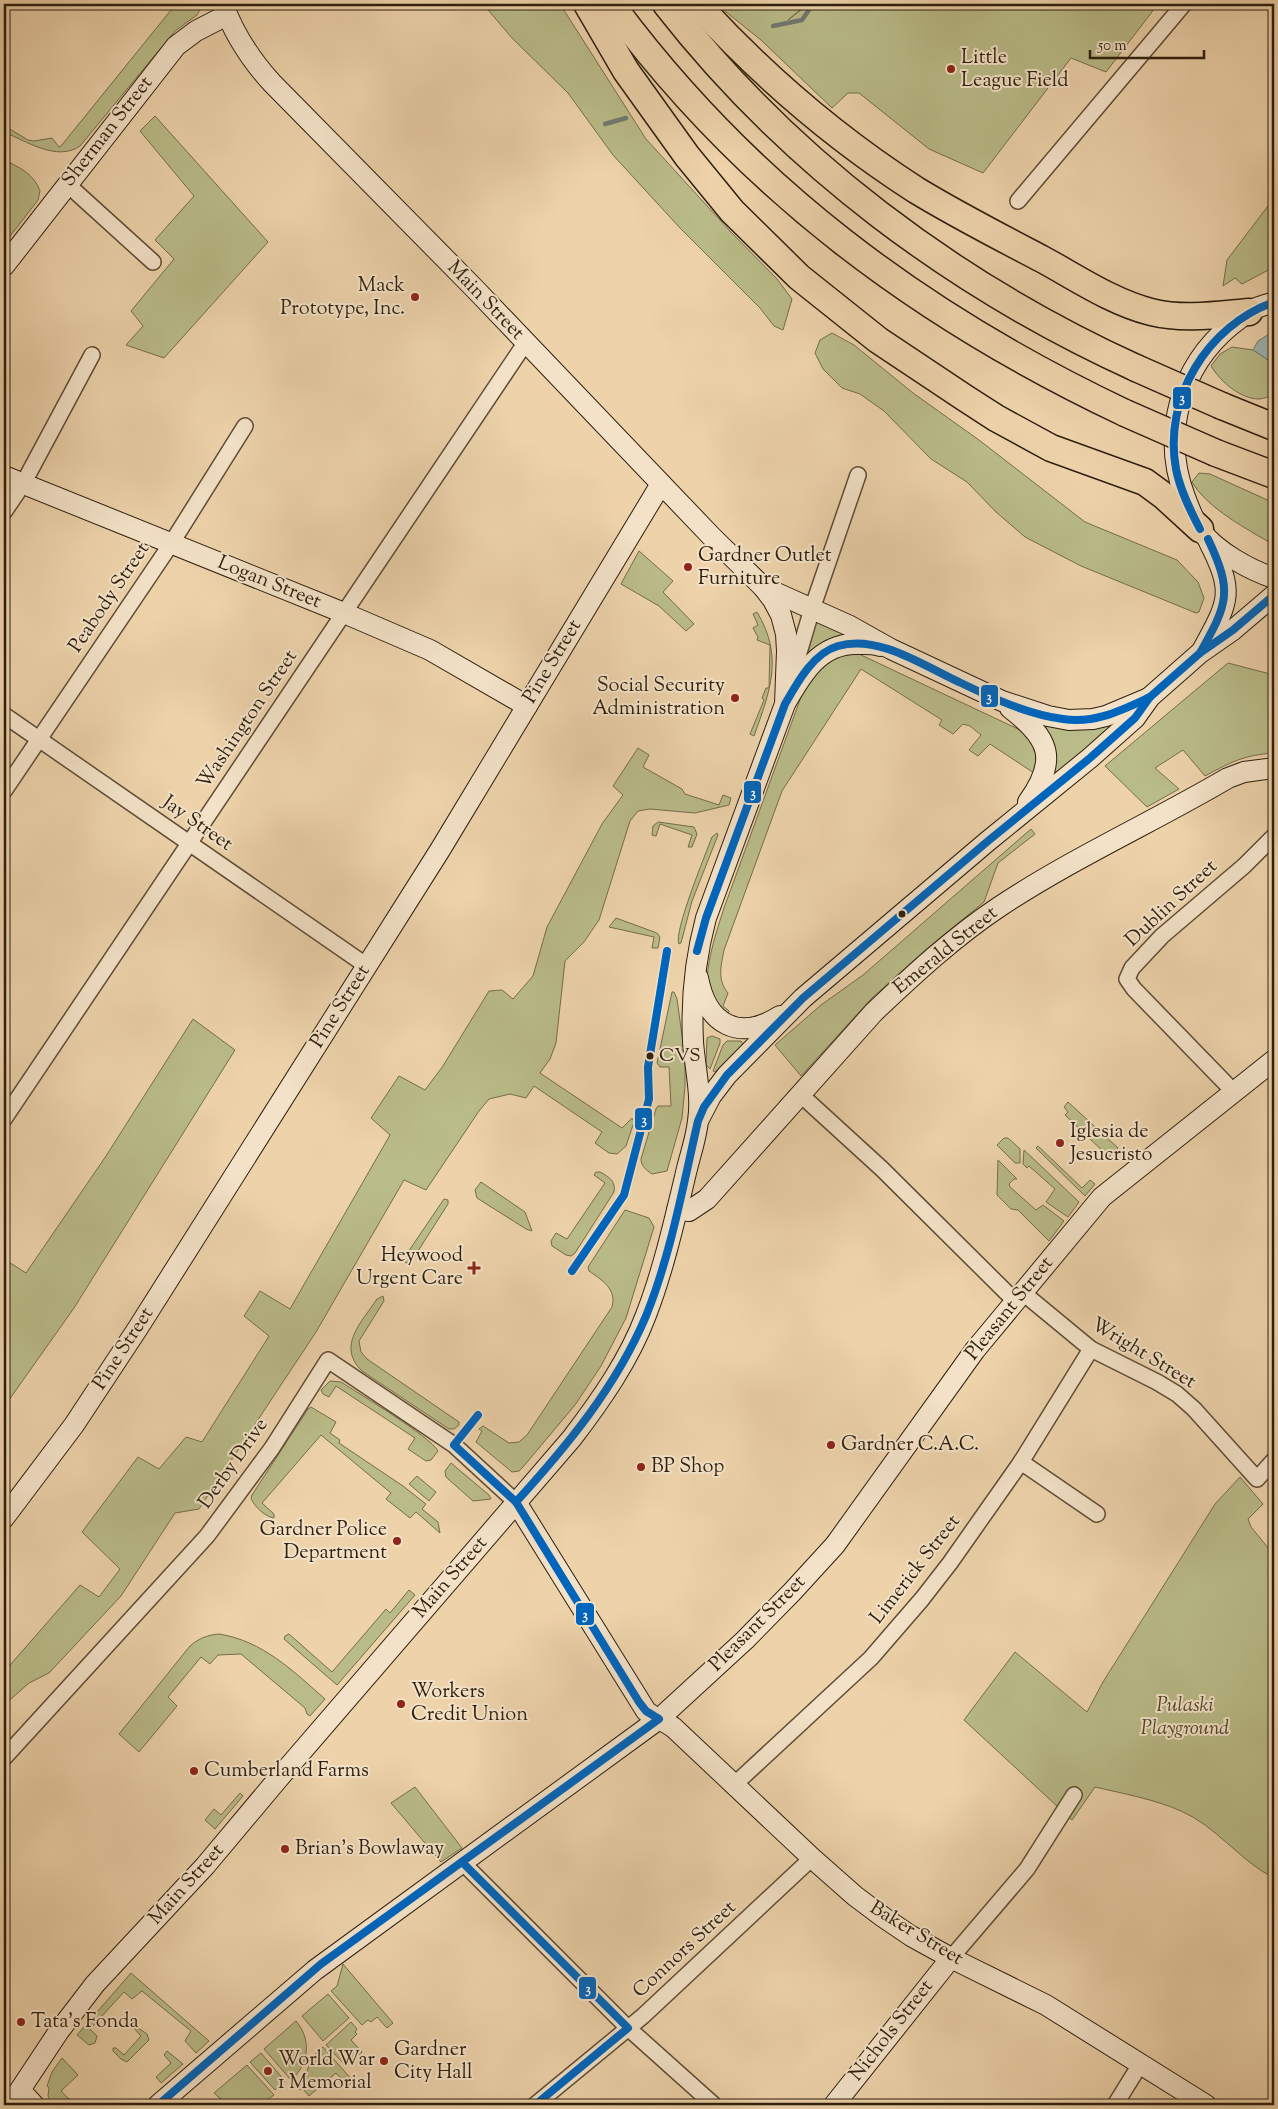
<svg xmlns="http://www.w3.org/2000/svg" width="1278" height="2109" font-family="'Sorts Mill Goudy',serif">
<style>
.green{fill:#b9bb88;stroke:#746d4b}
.water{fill:#9db5b4;stroke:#717972}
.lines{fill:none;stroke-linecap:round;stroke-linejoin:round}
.stream{stroke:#717972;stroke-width:4.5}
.street-casing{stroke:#5e4c35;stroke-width:18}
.secondary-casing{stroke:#2e1f0e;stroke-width:22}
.highway-casing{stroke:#2e1f0e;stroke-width:29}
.street{stroke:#f3e2c8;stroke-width:15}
.secondary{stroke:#f3e2c8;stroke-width:20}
.highway{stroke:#edd2aa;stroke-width:26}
.highway-bridge-casing{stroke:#2e1f0e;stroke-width:29;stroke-linecap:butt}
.highway-bridge{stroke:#edd2aa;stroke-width:26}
.bus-1-casing{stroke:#f3e2c8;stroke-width:11}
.bus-1{stroke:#0065bd;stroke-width:8}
.poi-dot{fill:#8f2418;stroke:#f3e2c8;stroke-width:2}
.bus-dot{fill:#2e1f0e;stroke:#f3e2c8;stroke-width:2}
.labels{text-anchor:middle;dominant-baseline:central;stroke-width:4;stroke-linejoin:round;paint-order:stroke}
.bus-label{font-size:19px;fill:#2e1f0e;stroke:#f3e2c8;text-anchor:start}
.poi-label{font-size:20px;fill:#2e1f0e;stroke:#f3e2c8;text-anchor:start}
.street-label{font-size:20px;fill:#2e1f0e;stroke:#f3e2c8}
.park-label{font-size:20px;font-style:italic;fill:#51462c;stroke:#f3e2c8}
.line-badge{stroke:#f3e2c8;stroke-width:2}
.badge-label{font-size:14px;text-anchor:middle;font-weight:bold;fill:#fff}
</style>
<rect width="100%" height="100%" fill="#edd2aa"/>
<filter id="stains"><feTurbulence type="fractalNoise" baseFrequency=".004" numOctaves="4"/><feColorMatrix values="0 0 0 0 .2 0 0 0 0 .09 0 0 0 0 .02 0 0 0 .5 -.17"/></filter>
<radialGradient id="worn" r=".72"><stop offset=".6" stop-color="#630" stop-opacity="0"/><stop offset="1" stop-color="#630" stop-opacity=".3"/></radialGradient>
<g class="green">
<path d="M164 4H203L197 15 175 31 80 146C57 162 26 141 4 132V129L8 128 28 140 34 141 52 138 59 147 61 146 171 10Z"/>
<polygon points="483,4 560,4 646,139 730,231 777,279 792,299 783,330 774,326 760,308 680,228 613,155 568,93 512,38"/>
<polygon points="716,4 807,4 788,20 809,4 1158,4 1106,72 1071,58 983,173 929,149 859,93 848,93 832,108 761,40"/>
<polygon points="155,116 268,242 164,358 126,345 143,326 131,311 174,259 155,240 194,196 140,131"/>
<path d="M4 160C19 167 34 174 40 191L38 200 4 244V183L9 171 4 169Z"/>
<polygon points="1274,198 1274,267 1242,284 1235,278 1223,286 1227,260"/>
<polygon points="832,333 854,345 913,393 979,440 1085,522 1177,560 1198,582 1204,598 1199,612 1196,613 1081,566 1025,537 996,512 967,482 931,459 884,411 860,394 842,388 823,369 815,353 820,340"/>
<path d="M1232 347 1253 350 1274 364V395C1270 396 1263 399 1259 399 1240 399 1220 381 1211 366L1220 354Z"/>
<path d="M1199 473 1210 474 1274 503V545C1247 529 1208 509 1192 482Z"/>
<polygon points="639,551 673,581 663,592 694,624 686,631 659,606 621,584"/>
<path d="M757 612C784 657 770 691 754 736L750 734 764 700 762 698 766 688H769L770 645 757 640 758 637 753 628 758 625 753 614Z"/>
<polygon points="815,619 846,635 826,640 807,653 804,652"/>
<path d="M859 654 1020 730C1036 742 1038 754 1034 773L990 744 978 756 969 750 981 735 970 726 963 724 953 734 939 725 942 720 861 669 782 791 724 950C721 966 717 980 728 993L723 1006 729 1011 728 1014C722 1009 715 1004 711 998 699 981 718 927 724 908L809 675 831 655Z"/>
<path d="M1228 663 1274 675V753C1244 755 1231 762 1205 776L1183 750 1155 768 1179 789 1147 807 1105 766Z"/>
<polygon points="1047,723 1107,725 1112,731 1059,776 1054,771 1044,728"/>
<polygon points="638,748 649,755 643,767 682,789 685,794 719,805 723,795 731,798 729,805 695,813 650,809 638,811 630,821 599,920 584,942 565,961 556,1043 550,1059 540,1073 622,1128 632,1118 634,1122 626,1146 617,1154 609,1153 595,1143 602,1132 534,1086 526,1098 510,1094 489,1099 479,1111 426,1190 404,1180 316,1332 199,1509 175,1513 121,1596 49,1673 29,1683 4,1705 4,1672 80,1585 99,1597 120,1569 82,1532 138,1457 159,1469 186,1437 202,1442 269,1336 244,1316 260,1291 290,1309 390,1135 371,1118 399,1076 425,1090 443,1066 489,991 502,990 513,999 533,976 547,927 602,824 623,795 613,786"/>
<polygon points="658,822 694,827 697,834 692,847 688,847 692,835 660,824 656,836 652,835 653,826"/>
<polygon points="1031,829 1035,834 998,863 984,902 924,951 871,999 801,1076 775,1045 821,1005 863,975"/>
<path d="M717 833 718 835 692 901 681 943 679 944C673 933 706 853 712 837Z"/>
<polygon points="616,918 657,933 660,937 658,948 652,948 654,937 609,927"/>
<path d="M672 992H674L677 999 685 1057V1086L682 1118 667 1171 652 1174C646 1170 641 1166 641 1159L656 1109 658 1106H671L669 1067H660L657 1063Z"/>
<polygon points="193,1019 235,1050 74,1308 4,1407 4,1259 26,1273 106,1156"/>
<polygon points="712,1036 720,1039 720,1043 710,1069 706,1065 707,1038"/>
<polygon points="727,1041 741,1041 743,1044 715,1072 713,1071 723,1045"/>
<polygon points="1068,1102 1118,1148 1109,1157 1065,1115 1068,1112 1064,1107"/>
<polygon points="1004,1138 1008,1138 1020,1149 1020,1163 1015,1163 997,1145"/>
<polygon points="1038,1146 1082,1188 1090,1180 1095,1184 1085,1196 1036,1148"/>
<polygon points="1024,1150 1079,1202 1068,1217 1046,1202 1055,1189 1029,1166 1027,1168 1023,1164"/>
<polygon points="998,1160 1017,1179 1014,1179 1009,1184 1010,1187 1036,1210 1043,1205 1064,1221 1049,1241 1018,1210 1011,1209 997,1195"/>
<path d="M600 1172C609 1177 616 1181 614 1192L575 1253 571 1256 566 1255 552 1246 551 1241 556 1233 567 1239 605 1183 594 1175 596 1172Z"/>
<polygon points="481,1182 525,1212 532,1231 526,1229 477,1198 475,1190"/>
<polygon points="444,1199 448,1200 448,1204 411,1262 406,1263 404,1258"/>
<path d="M625 1210 649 1218 654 1227 626 1318 601 1366 575 1405 523 1467 519 1471 512 1472 476 1442 482 1431 479 1429 483 1426 509 1443 519 1442 527 1435 612 1307C617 1289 602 1280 589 1271L588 1267Z"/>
<path d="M383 1296 384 1301 359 1341 361 1352 367 1359 459 1422V1425L454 1429H449L362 1371C336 1346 362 1322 377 1299Z"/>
<path d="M330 1381 341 1382C358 1393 431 1437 438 1451L431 1460 426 1461 408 1449 415 1438 336 1386 329 1397 323 1394 321 1390Z"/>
<path d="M311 1407 336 1422 330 1433 340 1440 339 1443 403 1486 426 1504 422 1509 438 1522 440 1533 416 1512 410 1518 386 1499 391 1493 321 1435 262 1503 274 1514V1518C266 1517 254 1507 251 1498L252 1495 308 1409Z"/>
<polygon points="451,1463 489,1495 491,1499 473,1501 446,1477 445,1471"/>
<polygon points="417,1476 436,1492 429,1501 409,1484"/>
<path d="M1240 1477 1263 1504 1248 1519 1251 1527 1274 1555V1878C1240 1861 1216 1826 1181 1811 1157 1800 1121 1793 1095 1787L1072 1820 964 1720 1015 1652 1087 1712 1103 1682 1215 1504Z"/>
<polygon points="409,1590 415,1595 337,1685 284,1639 285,1636 289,1634 332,1672 386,1609 390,1613"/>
<path d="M219 1634C263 1641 293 1671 325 1699L310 1716 307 1714 305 1708 241 1654 218 1655 210 1664 201 1657 168 1697 177 1706 139 1752 119 1734 190 1646C199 1638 208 1635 219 1634Z"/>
<polygon points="415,1787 462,1848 441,1862 391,1803"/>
<polygon points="240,1793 243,1796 215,1829 205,1820 214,1809 221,1815"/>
<polygon points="343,1964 393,2023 387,2028 377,2017 371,2022 368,2020 362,2025 331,1991 337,1986"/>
<polygon points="131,1973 209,2041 196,2053 185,2041 191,2031 142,1991 132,1999 124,1992 90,2029 97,2036 95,2043 89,2045 77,2035"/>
<polygon points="328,1994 349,2018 323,2041 302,2016"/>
<path d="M296 2021C312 2040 309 2064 291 2080L264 2049Z"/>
<polygon points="351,2022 357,2029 355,2032 357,2034 351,2040 362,2052 346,2066 326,2045"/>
<polygon points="134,2025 147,2034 149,2040 127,2062 121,2059 113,2051 113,2048 116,2048 124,2055 141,2036 133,2027"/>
<polygon points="323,2047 353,2081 348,2086 336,2073 309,2096 303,2089 300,2090 296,2085 306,2074 312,2057"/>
<polygon points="167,2051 183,2064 161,2083 156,2077 171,2063 164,2055"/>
<polygon points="261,2053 285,2081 275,2090 250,2062"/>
<polygon points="62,2058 78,2075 61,2091 73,2103 71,2105 53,2105 48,2096 49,2088 47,2086 52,2072"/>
<path d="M247 2065 274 2095C257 2109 229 2109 214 2093Z"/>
</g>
<polygon class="water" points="1274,331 1274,364 1253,350 1258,341"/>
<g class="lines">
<g class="stream">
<polyline points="773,26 802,20 813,4"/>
<polyline points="605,124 626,118"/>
</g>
<g class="street-casing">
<g id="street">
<polyline points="67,184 153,262"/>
<polyline points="1018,201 1184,4"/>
<polyline points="4,512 23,484 92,355"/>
<polyline points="792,676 812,609 858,475"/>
<polyline points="4,715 367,966"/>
<polyline points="4,791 171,544 245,426"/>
<polyline points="1234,1092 1134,989 1127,979 1132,968 1162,936 1244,866 1274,836"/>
<polyline points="801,1095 882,1169 1015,1301"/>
<polyline points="4,1119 526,342"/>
<polyline points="1022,1292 1091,1349 1157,1382 1177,1394 1194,1409 1257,1479 1274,1460"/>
<polyline points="1021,1462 1097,1514"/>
<polyline points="4,1758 207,1536 272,1448 328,1360 454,1445 516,1502"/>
<polyline points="735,1784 871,1658 922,1599 950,1563 1021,1462 1091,1349"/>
<polyline points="462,1862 628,2028 714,2105"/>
<polyline points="951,1958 1027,1869 1074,1795"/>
<polyline points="535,2105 643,2016 812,1858"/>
<polyline points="1115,2105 1141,2063"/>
</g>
</g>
<g class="secondary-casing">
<g id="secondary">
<polyline points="4,266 176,46 196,31 227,15"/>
<path d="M1274 302C1266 305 1257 307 1249 311 1243 315 1237 321 1231 325 1180 367 1161 434 1185 497 1189 508 1194 521 1201 531 1217 552 1250 570 1274 578"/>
<polyline points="4,476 344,613 430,650 527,706"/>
<polyline points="763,587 850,626 891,649 1002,701 1048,716 1069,720 1093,719 1106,716 1149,698"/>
<path d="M1203 649C1229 601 1235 593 1209 542"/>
<path d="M786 702C802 674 820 643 857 644 864 644 872 643 880 646"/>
<path d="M1010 708C1049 738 1059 759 1028 802"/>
<path d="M698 978C707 1025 739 1042 780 1016"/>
<polyline points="699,1119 711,1096 727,1075 803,998 988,841 1090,758 1135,718 1150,697 1200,653 1233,630 1274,595"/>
<path d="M677 1210 689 1211 707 1199 874 1012C913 975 954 937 999 907 1071 859 1153 822 1228 778L1244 772 1274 768"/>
<path d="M516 1502 646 1711C655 1719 665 1721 674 1728L812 1858 855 1896 883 1917 911 1936 951 1958 1046 2005 1206 2105"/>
<polyline points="4,1518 74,1425 138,1328 440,850 661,484"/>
<polyline points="20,2090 34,2105"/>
<path d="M10 2105 59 2031 95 1984 205 1866 278 1779 572 1438C601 1400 629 1360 646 1315 663 1271 674 1223 685 1177 689 1158 696 1140 698 1121 702 1096 695 1068 693 1042 691 1000 695 959 706 918L785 704 787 651 786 634 781 615 773 600 763 587 712 537 475 289 272 83C250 59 234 34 223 4"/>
<polyline points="158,2105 315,1970 659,1719 745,1640 792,1592 835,1545 975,1350 1102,1197 1274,1060"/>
<polyline points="834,2105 951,1958"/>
</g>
</g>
<g class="highway-casing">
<g id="highway">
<polyline points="587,4 626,71 687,156 732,211 799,277 878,340 965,398 996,418 1051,448 1145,482 1164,496 1200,529"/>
<path d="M611 4C746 187 920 316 1125 413"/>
<path d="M666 4C789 162 954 285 1136 368"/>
<path d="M697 4C762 75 835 138 916 190 957 215 1000 237 1042 259 1077 278 1112 302 1151 312 1183 320 1216 315 1249 312"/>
<polyline points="1222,406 1274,427"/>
<polyline points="1216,453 1274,475"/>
</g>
</g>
<use href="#street" class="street"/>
<use href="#secondary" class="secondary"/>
<use href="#highway" class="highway"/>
<g class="highway-bridge-casing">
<g id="highway-bridge">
<polyline points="1136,368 1222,406"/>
<polyline points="1125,413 1216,453"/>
</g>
</g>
<use href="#highway-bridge" class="highway-bridge"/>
<g class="bus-1-casing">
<g id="bus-1">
<path d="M1200 529C1190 510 1180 490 1176 469 1163 398 1207 326 1274 302"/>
<path d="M1200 653C1228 603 1233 592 1208 539"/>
<path d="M697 951 706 918 785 704C797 683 813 653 838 646 878 634 924 666 959 682 992 698 1027 714 1063 719 1095 724 1122 710 1150 697"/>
<polyline points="572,1271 624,1195 649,1099 648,1067 667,951"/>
<path d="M516 1502C567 1446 616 1387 646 1316 671 1254 683 1186 698 1121L704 1107 727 1075 803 998 988 841 1090 758 1135 718 1150 697 1200 653 1233 630 1274 595"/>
<polyline points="462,1862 628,2028 535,2105"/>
<polyline points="158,2105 321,1964 659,1719 646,1711 639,1702 516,1502 454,1445 478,1415"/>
</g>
</g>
<use href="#bus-1" class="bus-1"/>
</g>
<g class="poi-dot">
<circle cx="951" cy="69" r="5"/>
<circle cx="415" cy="297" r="5"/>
<circle cx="688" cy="567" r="5"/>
<circle cx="735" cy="698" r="5"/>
<circle cx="1060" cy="1143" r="5"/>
<path d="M471.5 1260.5h5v5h5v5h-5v5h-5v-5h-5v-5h5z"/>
<circle cx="831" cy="1445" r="5"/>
<circle cx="641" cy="1467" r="5"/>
<circle cx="397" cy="1541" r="5"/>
<circle cx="401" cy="1704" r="5"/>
<circle cx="194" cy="1771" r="5"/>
<circle cx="285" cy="1849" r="5"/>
<circle cx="21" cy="2022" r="5"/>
<circle cx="384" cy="2061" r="5"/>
<circle cx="268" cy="2071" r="5"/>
</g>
<g class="bus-dot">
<circle cx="902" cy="914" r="4.5"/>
<circle cx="650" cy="1056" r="4.5"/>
</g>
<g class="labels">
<g class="bus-label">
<text x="659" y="1056">CVS</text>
</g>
<g class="poi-label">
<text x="961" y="58">Little<tspan x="961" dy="23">League Field</tspan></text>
<text x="405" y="286" text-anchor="end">Mack<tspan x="405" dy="23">Prototype, Inc.</tspan></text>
<text x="698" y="556">Gardner Outlet<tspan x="698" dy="23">Furniture</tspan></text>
<text x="725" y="686" text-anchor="end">Social Security<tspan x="725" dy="23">Administration</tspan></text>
<text x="1070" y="1132">Iglesia de<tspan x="1070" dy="23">Jesucristo</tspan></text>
<text x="463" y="1256" text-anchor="end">Heywood<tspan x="463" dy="23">Urgent Care</tspan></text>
<text x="841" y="1445">Gardner C.A.C.</text>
<text x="651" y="1467">BP Shop</text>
<text x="387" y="1530" text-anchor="end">Gardner Police<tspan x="387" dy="23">Department</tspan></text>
<text x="411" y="1692">Workers<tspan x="411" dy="23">Credit Union</tspan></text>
<text x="204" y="1771">Cumberland Farms</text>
<text x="295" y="1849">Brian's Bowlaway</text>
<text x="31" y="2022">Tata's Fonda</text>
<text x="394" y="2050">Gardner<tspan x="394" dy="23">City Hall</tspan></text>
<text x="278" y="2060">World War<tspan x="278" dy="23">1 Memorial</tspan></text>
</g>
<g class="street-label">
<text transform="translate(108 132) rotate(-52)">Sherman Street</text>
<text transform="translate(485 301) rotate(46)">Main Street</text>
<text transform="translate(269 583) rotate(22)">Logan Street</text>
<text transform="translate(110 598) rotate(-56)">Peabody Street</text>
<text transform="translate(553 662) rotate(-59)">Pine Street</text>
<text transform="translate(248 720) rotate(-56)">Washington Street</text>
<text transform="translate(197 824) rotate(35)">Jay Street</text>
<text transform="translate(1172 904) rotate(-43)">Dublin Street</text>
<text transform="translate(946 951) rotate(-39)">Emerald Street</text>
<text transform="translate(341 1007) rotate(-58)">Pine Street</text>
<text transform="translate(1010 1309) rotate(-51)">Pleasant Street</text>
<text transform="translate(124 1349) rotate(-57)">Pine Street</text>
<text transform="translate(1143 1354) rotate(31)">Wright Street</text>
<text transform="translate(234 1464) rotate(-55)">Derby Drive</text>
<text transform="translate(916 1570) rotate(-52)">Limerick Street</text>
<text transform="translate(451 1578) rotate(-49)">Main Street</text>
<text transform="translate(758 1624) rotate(-45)">Pleasant Street</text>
<text transform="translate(187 1885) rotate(-48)">Main Street</text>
<text transform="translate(916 1934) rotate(31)">Baker Street</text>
<text transform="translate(685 1950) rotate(-43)">Connors Street</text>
<text transform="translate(892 2031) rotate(-52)">Nichols Street</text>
</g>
<g class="park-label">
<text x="1185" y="1706">Pulaski<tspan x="1185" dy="23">Playground</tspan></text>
</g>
</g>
<g class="line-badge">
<rect x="1172" y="386" width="20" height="24" rx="5" fill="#0065bd"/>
<rect x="980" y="684" width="19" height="24" rx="5" fill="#0065bd"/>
<rect x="743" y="780" width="19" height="24" rx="5" fill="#0065bd"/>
<rect x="634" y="1107" width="19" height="24" rx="5" fill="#0065bd"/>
<rect x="575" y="1602" width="20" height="24" rx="5" fill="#0065bd"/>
<rect x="578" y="1976" width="19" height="24" rx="5" fill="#0065bd"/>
</g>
<g class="badge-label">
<text x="1182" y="402">3</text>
<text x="989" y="701">3</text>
<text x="753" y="797">3</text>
<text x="644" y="1124">3</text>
<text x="585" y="1619">3</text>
<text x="588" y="1993">3</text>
</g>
<rect width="1278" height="2109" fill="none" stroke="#edd2aa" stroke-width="20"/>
<rect x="5" y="5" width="1268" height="2099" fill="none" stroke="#2e1f0e" stroke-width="2.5"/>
<rect x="10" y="10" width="1258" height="2089" fill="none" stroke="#2e1f0e"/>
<path d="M1090 50v8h114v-8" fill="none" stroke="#2e1f0e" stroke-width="2.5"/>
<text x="1098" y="50" font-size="15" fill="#2e1f0e" stroke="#f3e2c8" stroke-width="4" paint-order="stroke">50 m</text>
<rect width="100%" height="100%" filter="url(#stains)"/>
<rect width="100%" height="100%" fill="url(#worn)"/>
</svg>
